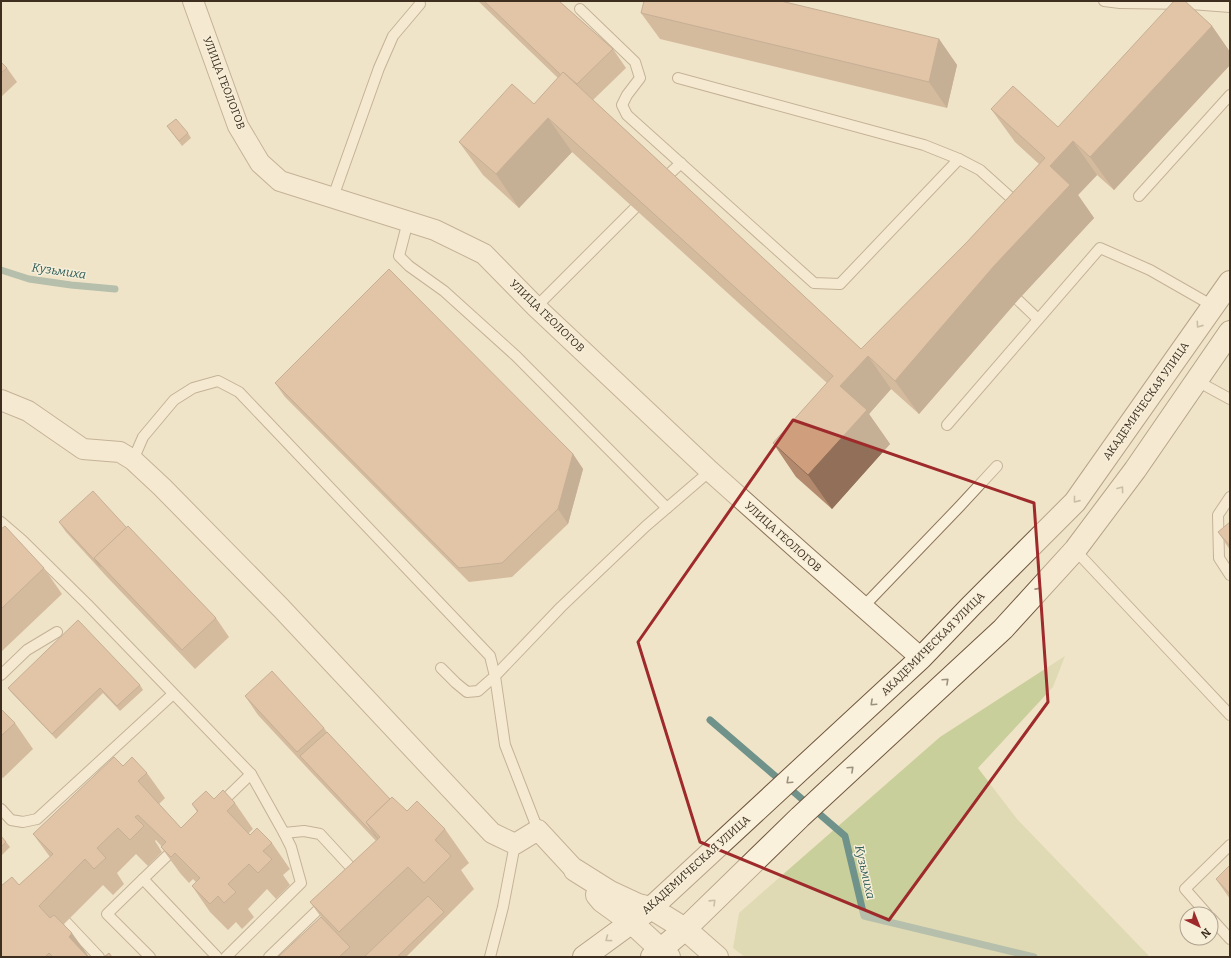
<svg xmlns="http://www.w3.org/2000/svg" width="1231" height="958" font-family="Bitter,serif">
<style>
.green{fill:#c9cf9b}
.lines{fill:none;stroke-linecap:round;stroke-linejoin:round}
.stream{stroke:#6f938a;stroke-width:7}
.service-casing{stroke:#8d765c;stroke-width:12}
.minor-casing{stroke:#8d765c;stroke-width:22}
.tertiary-casing{stroke:#8d765c;stroke-width:24}
.secondary-casing{stroke:#6f573f;stroke-width:24}
.service{stroke:#faf1dc;stroke-width:10}
.minor{stroke:#faf1dc;stroke-width:20}
.tertiary{stroke:#faf1dc;stroke-width:22}
.secondary{stroke:#faf1dc;stroke-width:22}
.wall{fill:#b2896c}
.shaded-wall{fill:#916f58}
.building{fill:#cf9f7d;stroke:#916f58}
.oneway{stroke:#9c907e}
.marked{fill:none;stroke:#9e2a2b;stroke-width:3;stroke-linejoin:round}
.labels{text-anchor:middle;dominant-baseline:central;stroke-width:3;stroke-linejoin:round;paint-order:stroke}
.street-label{font-size:11px;fill:#3d2e20;stroke:#f7eed8}
.water-label{font-size:12px;font-style:italic;fill:#2f5d5a;stroke:#f7eed8}
</style>
<rect width="100%" height="100%" fill="#f0e4c8"/>
<polygon class="green" points="1065,656 1053,687 978,768 1017,819 1150,957 745,957 733,948 739,913 940,737"/>
<g class="lines">
<g class="stream">
<polyline points="1,270 29,279 71,285 115,289"/>
<polyline points="710,720 845,836 864,916 1034,957"/>
</g>
<g class="service-casing">
<g id="service">
<polyline points="1104,1 1120,3 1191,4 1230,7"/>
<polyline points="580,9 635,62 640,78 627,95 622,105 627,115 814,283 840,284 959,159"/>
<polyline points="678,78 924,145 959,159 980,170 1010,197 1014,207"/>
<polyline points="665,178 681,163"/>
<polyline points="1139,196 1230,95"/>
<polyline points="333,197 379,68 393,36 420,4"/>
<polyline points="408,221 399,256 409,266 444,291 516,356 667,508"/>
<polyline points="1018,300 1038,319"/>
<polyline points="536,307 635,208"/>
<polyline points="1197,381 1230,399"/>
<polyline points="947,425 1100,248 1150,270 1213,306"/>
<polyline points="133,460 143,437 174,400 193,388 218,381 239,392 490,656 495,676 478,691 467,692 456,683 441,668"/>
<polyline points="1230,497 1218,515 1219,558 1230,575"/>
<polyline points="1,522 22,540 87,604 251,774 220,804"/>
<polyline points="1075,550 1230,715"/>
<polyline points="863,607 960,506 997,466"/>
<polyline points="1,675 27,650 57,632"/>
<polyline points="1,809 11,820 23,822 37,819 173,694"/>
<polyline points="538,830 505,745 495,676 561,607 646,526 710,471"/>
<polyline points="284,833 304,831 320,834 356,873 354,875"/>
<polyline points="169,854 143,879 217,957"/>
<polyline points="143,879 107,914 150,957"/>
<polyline points="1207,914 1185,889 1230,845"/>
<polyline points="1211,918 1230,939"/>
<polyline points="66,922 99,957"/>
<polyline points="226,957 301,883 291,847 284,833 251,774"/>
<polyline points="269,957 326,902"/>
<polyline points="490,957 503,907 515,844"/>
</g>
</g>
<g class="minor-casing">
<g id="minor">
<polyline points="193,1 238,126 260,163 280,181 435,230 484,254 536,307 710,471 803,554 921,658"/>
<polyline points="1,400 28,411 83,449 120,452 133,460 162,487 281,608 492,833 515,844 538,830 575,870"/>
</g>
</g>
<g class="tertiary-casing">
<g id="tertiary">
<polyline points="575,870 610,892 638,905 651,908 685,929 717,957"/>
<polyline points="597,895 602,901 631,922 669,957"/>
</g>
</g>
<g class="secondary-casing">
<g id="secondary">
<polyline points="584,957 651,908 921,658 970,607 1075,502 1230,282"/>
<polyline points="652,957 685,929 800,817 1003,629 1075,550 1135,470 1230,332"/>
</g>
</g>
<use href="#service" class="service"/>
<use href="#minor" class="minor"/>
<use href="#tertiary" class="tertiary"/>
<use href="#secondary" class="secondary"/>
</g>
<g class="wall">
<polygon points="478,1 559,1 613,49 626,68 593,100 861,349 967,242 1039,164 1015,142 991,109 1058,127 1212,26 1230,52 1230,65 1114,190 1097,175 1078,195 1094,218 1018,300 919,414 891,389 869,414 890,444 832,509 796,477 773,443 827,383 572,152 519,208 483,175 459,142 534,104 558,78"/>
<polygon points="641,13 939,39 957,65 947,108 660,39"/>
<polygon points="1,62 7,68 17,82 1,97"/>
<polygon points="167,126 188,133 191,138 182,146"/>
<polygon points="275,383 573,454 583,469 568,524 512,577 469,582 285,397"/>
<polygon points="59,522 127,528 216,618 229,637 195,669 107,577 66,532"/>
<polygon points="1230,522 1230,550 1218,532"/>
<polygon points="1,529 44,568 62,594 1,652"/>
<polygon points="140,685 143,690 120,711 103,693 56,739 11,692 8,688"/>
<polygon points="245,696 324,728 327,732 390,799 407,811 445,829 469,863 461,870 474,889 406,957 278,957 321,917 310,902 376,841 310,771 258,715"/>
<polygon points="1,709 15,723 33,749 3,778 1,777"/>
<polygon points="123,766 147,773 165,798 159,804 181,828 197,812 192,804 214,799 235,803 253,829 249,833 250,835 272,843 290,869 283,875 290,885 276,899 267,889 248,909 254,917 242,929 236,922 228,930 210,912 192,886 196,882 193,879 189,883 180,873 161,847 162,847 156,840 155,841 162,852 148,866 136,854 117,873 124,884 113,895 103,885 64,924 89,957 1,957 1,886 19,885 50,857 33,834"/>
<polygon points="1,836 6,842 10,847 1,856"/>
<polygon points="1230,865 1230,899 1216,879"/>
</g>
<g class="shaded-wall">
<polygon points="1212,26 1230,52 1230,65 1114,190 1090,157"/>
<polygon points="939,39 957,65 947,108 929,82"/>
<polygon points="548,118 572,152 519,208 496,174"/>
<polygon points="1073,141 1097,175 1078,195 1094,218 1018,300 919,414 895,381 1050,166"/>
<polygon points="868,356 891,389 869,414 890,444 832,509 808,475 840,386"/>
<polygon points="573,454 583,469 568,524 558,509"/>
<polygon points="72,933 89,957 83,957 69,937"/>
</g>
<g class="building">
<polygon points="484,1 559,1 613,49 577,84 563,72 561,75"/>
<polygon points="644,1 781,1 939,39 929,82 641,13"/>
<polygon points="1174,1 1185,1 1212,26 1090,157 1073,141 1050,166 1070,185 994,266 895,381 868,356 840,386 867,410 808,475 773,443 833,376 548,118 496,174 459,142 512,84 534,104 563,72 861,349 967,242 1045,158 991,109 1013,86 1058,127"/>
<polygon points="1,62 7,68 1,73"/>
<polygon points="176,119 188,133 179,141 167,126"/>
<polygon points="389,269 573,454 558,509 502,563 459,568 275,383"/>
<polygon points="93,491 127,528 94,558 101,567 59,522"/>
<polygon points="1230,522 1230,546 1218,532"/>
<polygon points="5,526 44,568 1,609 1,529"/>
<polygon points="128,526 216,618 182,650 94,558"/>
<polygon points="78,620 140,685 117,706 100,688 52,734 8,688"/>
<polygon points="272,671 324,728 297,752 245,696"/>
<polygon points="1,709 15,723 1,736"/>
<polygon points="327,732 390,799 366,822 378,839 300,756"/>
<polygon points="114,757 123,766 132,757 147,773 138,781 181,828 198,811 192,804 206,791 214,799 223,790 235,803 227,811 250,835 257,828 272,843 263,851 272,859 258,873 249,864 228,884 236,892 224,903 218,896 210,904 192,886 200,878 175,853 171,857 161,847 166,842 138,815 135,817 144,826 130,840 118,828 97,848 106,858 94,869 85,859 39,906 50,918 54,915 72,933 69,937 88,957 53,957 49,953 45,957 1,957 1,903 2,902 1,901 1,886 12,877 19,885 53,854 33,834"/>
<polygon points="392,797 407,811 417,801 445,829 435,840 451,856 424,883 408,867 339,932 310,902 380,837 366,822"/>
<polygon points="1,836 6,842 1,847"/>
<polygon points="1230,865 1230,894 1216,879"/>
<polygon points="428,896 444,912 397,957 364,957"/>
<polygon points="321,917 350,947 339,957 278,957"/>
<polygon points="109,953 112,957 104,957"/>
</g>
<defs><path id="oneway-chevron" d="M-2-3.5L2.5 0L-2 3.5" fill="none" stroke-width="1.6" stroke-linecap="round" stroke-linejoin="round"/></defs>
<g class="oneway">
<use href="#oneway-chevron" transform="translate(1199 325) rotate(125)"/>
<use href="#oneway-chevron" transform="translate(1121 489) rotate(-53)"/>
<use href="#oneway-chevron" transform="translate(1076 500) rotate(129)"/>
<use href="#oneway-chevron" transform="translate(1039 590) rotate(-48)"/>
<use href="#oneway-chevron" transform="translate(946 681) rotate(-43)"/>
<use href="#oneway-chevron" transform="translate(873 703) rotate(137)"/>
<use href="#oneway-chevron" transform="translate(851 769) rotate(-43)"/>
<use href="#oneway-chevron" transform="translate(789 781) rotate(137)"/>
<use href="#oneway-chevron" transform="translate(713 902) rotate(-44)"/>
<use href="#oneway-chevron" transform="translate(608 939) rotate(143)"/>
</g>
<path d="M0 0H1231V958H0ZM793 420 1034 503 1048 702 889 920 700 842 638 642Z" fill="#f0e4c8" fill-opacity=".55" fill-rule="evenodd"/>
<path class="marked" d="M793 420 1034 503 1048 702 889 920 700 842 638 642Z"/>
<g class="labels">
<g class="street-label">
<text transform="translate(224 83) rotate(69)">УЛИЦА ГЕОЛОГОВ</text>
<text transform="translate(547 316) rotate(44)">УЛИЦА ГЕОЛОГОВ</text>
<text transform="translate(1146 401) rotate(-55)">АКАДЕМИЧЕСКАЯ УЛИЦА</text>
<text transform="translate(783 537) rotate(42)">УЛИЦА ГЕОЛОГОВ</text>
<text transform="translate(933 644) rotate(-45)">АКАДЕМИЧЕСКАЯ УЛИЦА</text>
<text transform="translate(696 865) rotate(-42)">АКАДЕМИЧЕСКАЯ УЛИЦА</text>
</g>
<g class="water-label">
<text transform="translate(59 271) rotate(8)">Кузьмиха</text>
<text transform="translate(865 872) rotate(77)">Кузьмиха</text>
</g>
</g>
<rect width="1231" height="958" fill="none" stroke="#3d2e20" stroke-width="4"/>
<g transform="translate(1199 926) rotate(137)"><circle r="19" fill="#f7eed8" stroke="#ada18e"/>
<path d="M0-3L7 15L0 10L-7 15Z" fill="#9e2a2b"/>
<text y="-6" font-size="11" font-weight="bold" text-anchor="middle" fill="#3d2e20">N</text>
</g>
</svg>
